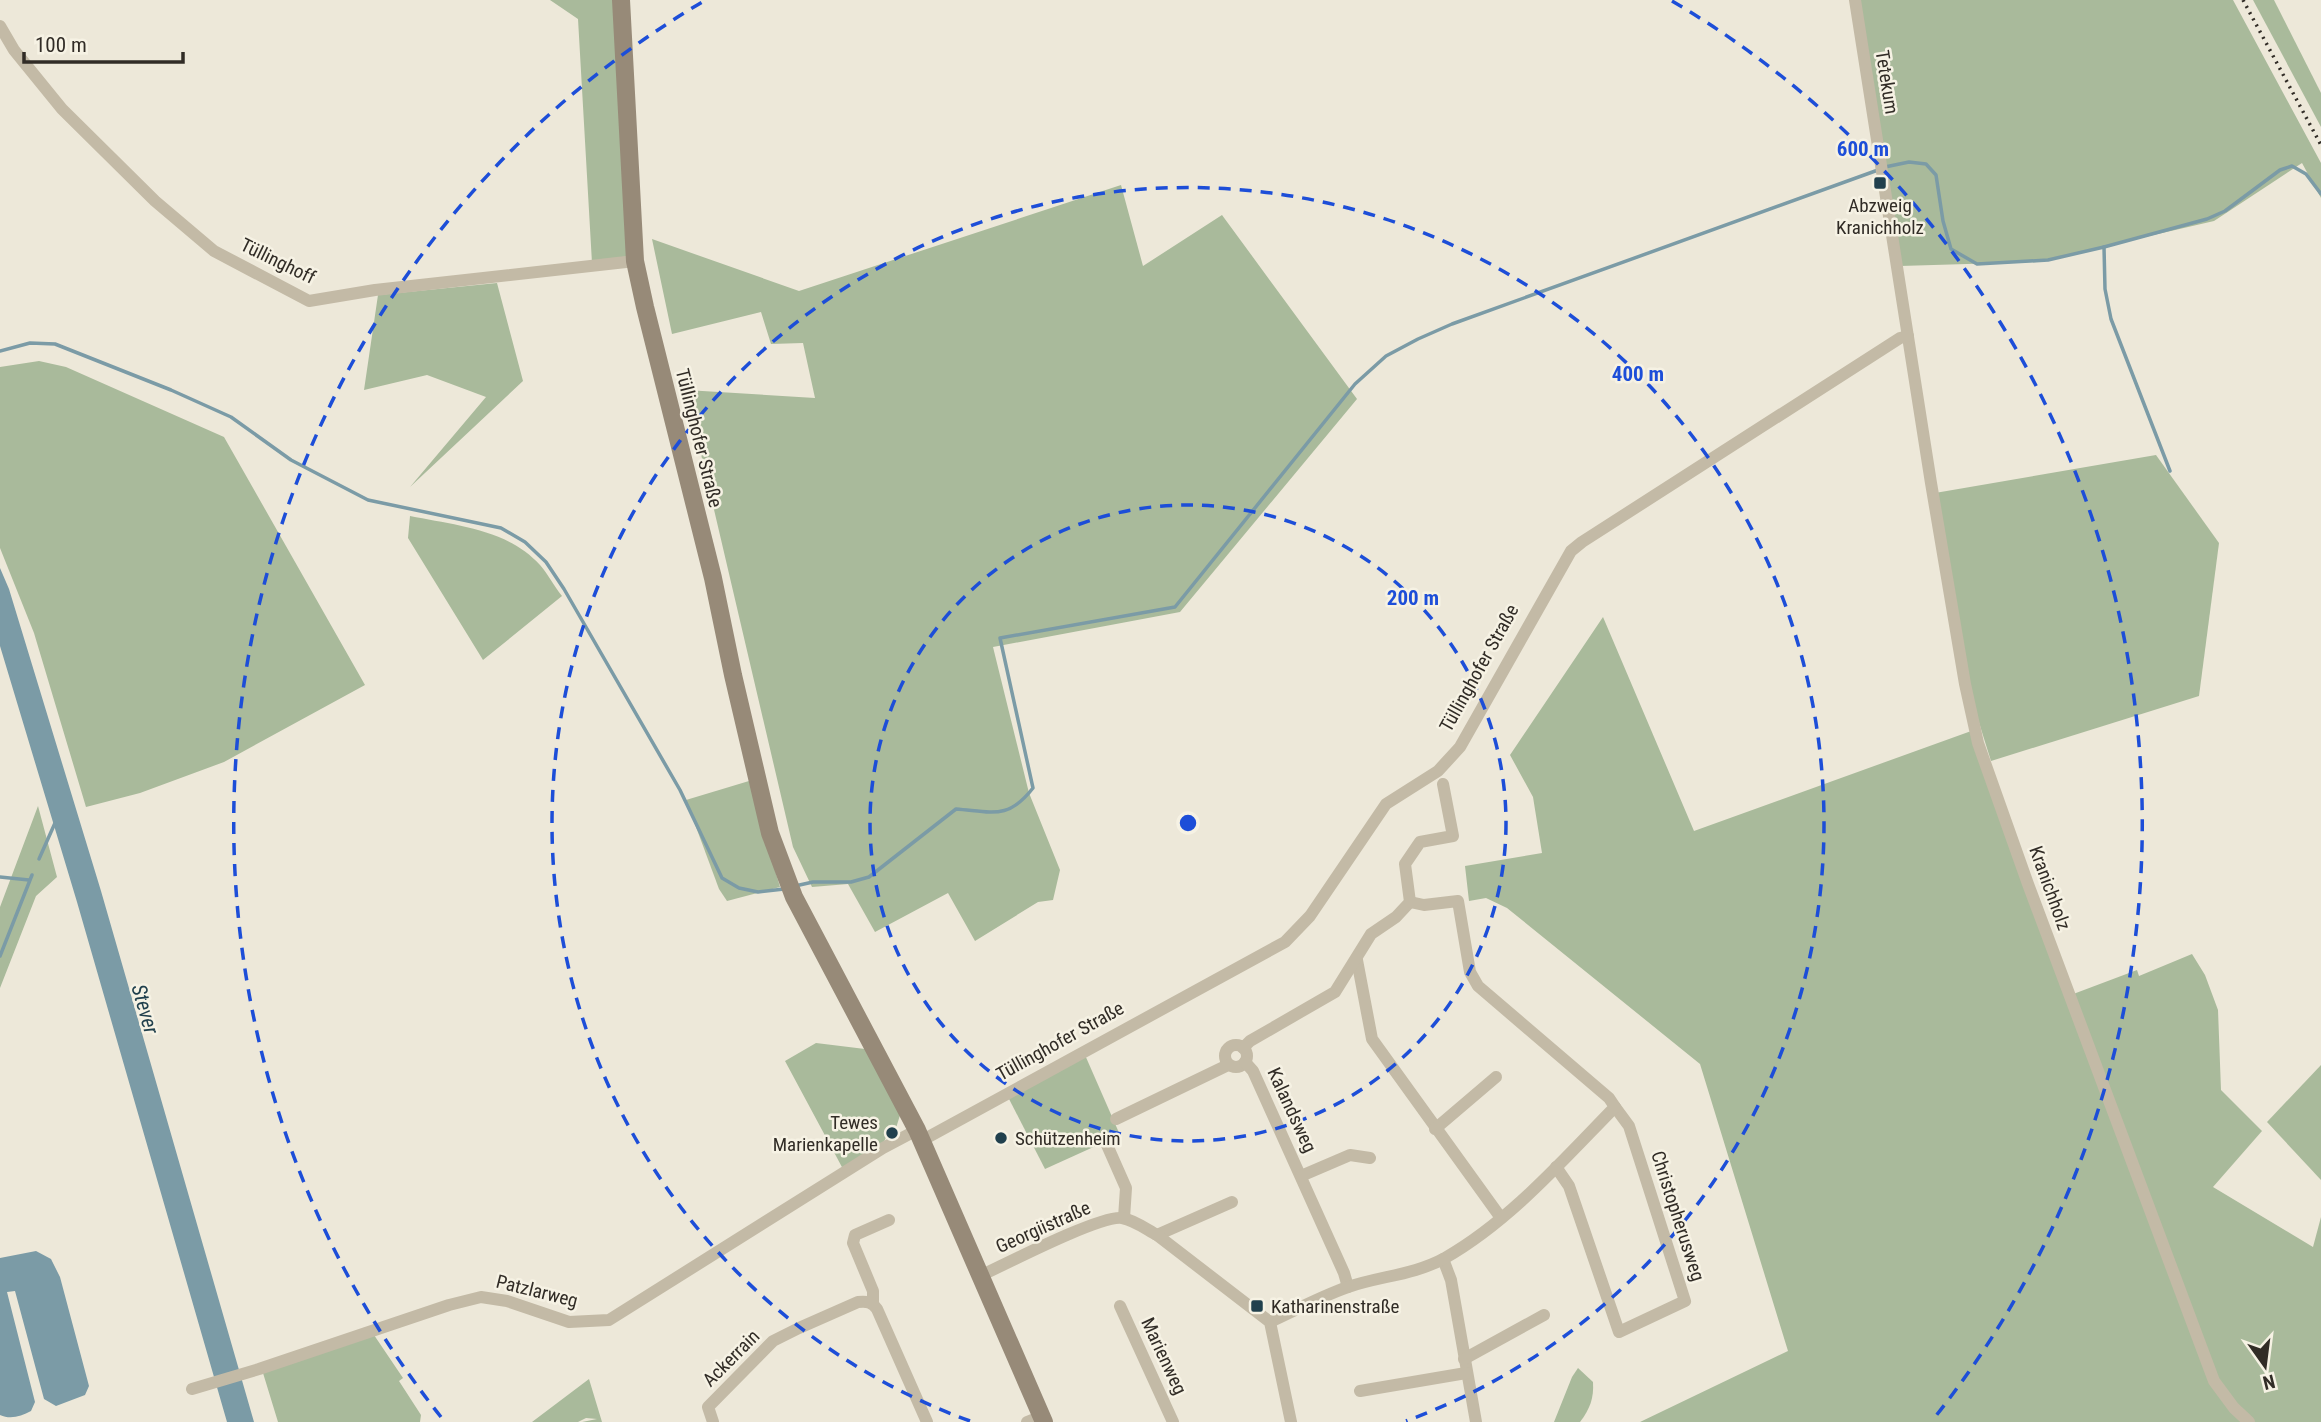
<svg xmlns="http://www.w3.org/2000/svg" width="2321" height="1422" font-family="'Roboto Condensed',sans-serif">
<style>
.green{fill:#a9ba9b}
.water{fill:#7b9ba6}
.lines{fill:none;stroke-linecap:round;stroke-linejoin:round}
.stream{stroke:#7b9ba6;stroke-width:3.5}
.street{stroke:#c3baa6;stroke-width:12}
.secondary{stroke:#978a78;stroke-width:18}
.rail{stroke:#312c26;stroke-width:3.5;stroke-dasharray:2 5;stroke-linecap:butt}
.ring{fill:none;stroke:#1d4ed8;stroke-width:3.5;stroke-dasharray:12 9}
.poi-dot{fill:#21404d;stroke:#f6f2e4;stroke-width:2.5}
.labels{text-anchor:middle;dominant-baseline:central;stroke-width:5;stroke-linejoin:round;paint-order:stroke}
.street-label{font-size:19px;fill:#312c26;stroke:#f6f2e4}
.poi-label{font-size:19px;fill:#312c26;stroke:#f6f2e4;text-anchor:start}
.water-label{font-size:21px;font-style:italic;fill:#21404d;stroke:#f6f2e4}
.centre{fill:#1d4ed8;stroke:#f6f2e4;stroke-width:3.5}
.ring-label{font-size:21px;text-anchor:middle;font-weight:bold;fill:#1d4ed8;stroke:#f6f2e4;stroke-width:5;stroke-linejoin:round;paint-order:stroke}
</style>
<rect width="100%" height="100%" fill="#ede8d9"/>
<g class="green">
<polygon points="550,0 619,0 631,259 592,263 578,19"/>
<polygon points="1858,0 2233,0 2321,163 2321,198 2302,163 2214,221 2037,262 1900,266"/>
<polygon points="2253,0 2274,0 2321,93 2321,127"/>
<polygon points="1121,185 1143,266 1222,215 1357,399 1180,612 993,647 1029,793 1060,870 1053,900 1038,902 975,941 948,893 875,932 848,884 812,887 793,847 686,390 815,398 803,343 771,344 761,312 672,334 652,239 799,291"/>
<polygon points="497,283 523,381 410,487 486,397 427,375 364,390 378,295"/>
<polygon points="39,361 66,367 224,437 365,685 224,762 140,793 86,807 34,633 0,548 0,367"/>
<polygon points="2156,455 2219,543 2199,696 1991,761 1967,684 1935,493"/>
<path d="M410 516C454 525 508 529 540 565 548 574 554 586 562 596L483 660 408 538Z"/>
<polygon points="1603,617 1694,831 1974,730 2068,996 2137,970 2139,976 2192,954 2205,975 2218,1010 2221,1090 2262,1131 2213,1187 2313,1247 2321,1217 2321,1422 1640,1422 1788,1351 1700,1064 1507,908 1486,898 1469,901 1465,866 1542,853 1533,797 1510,755"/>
<polygon points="749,781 780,887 727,901 719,889 686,800"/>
<polygon points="38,806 57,877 36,896 0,988 0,907"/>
<polygon points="816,1043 865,1049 901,1112 896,1128 888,1133 883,1144 843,1169 785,1061"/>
<polygon points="1085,1055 1120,1135 1045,1169 1008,1097"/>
<polygon points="2321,1065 2321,1180 2267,1122"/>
<polygon points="374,1335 403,1378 399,1381 421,1415 420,1422 278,1422 263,1373"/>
<path d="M1578 1368 1593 1382C1594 1398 1590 1409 1580 1422H1554L1572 1377Z"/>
<polygon points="589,1379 602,1422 582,1422 597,1419 586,1418 578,1422 532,1422"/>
</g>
<g class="water">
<polygon points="0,568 9,589 101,891 254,1422 227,1422 77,902 0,646"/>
<path d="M36 1251 51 1259 60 1277 89 1386 85 1395 56 1406 44 1399 15 1291 7 1292 35 1402 31 1411C21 1416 11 1420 0 1415V1258Z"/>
</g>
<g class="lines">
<g class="stream">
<polyline points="1885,167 1909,162 1926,164 1936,175 1943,221 1951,249 1977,264 2048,260 2104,247 2105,289 2111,319 2170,471"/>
<polyline points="2104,247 2207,219 2225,211 2280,170 2292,166 2306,174 2321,194"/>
<polyline points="0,351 30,343 55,344 171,390 231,417 291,460 368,500 501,528 525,542 546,562 564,589 680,790 722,878 739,888 758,892 784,889"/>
<polyline points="39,859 55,823"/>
<polyline points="0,877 29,880"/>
<path d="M795 886 813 882H851L869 877 956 809C993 812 1008 820 1033 788L1000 638 1175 607 1355 384 1386 356 1418 339 1452 324 1878 170"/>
<polyline points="0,956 32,875"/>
</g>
<g class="street">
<polyline points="1855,0 1931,483 1965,684 1978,743 2028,884 2214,1381 2234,1408 2249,1422"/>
<polyline points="0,26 14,50 62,109 155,201 214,251 309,301 375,290 635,261"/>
<polyline points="1357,960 1372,1039 1501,1218"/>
<circle cx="1236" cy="1056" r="11"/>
<polyline points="1243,1048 1250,1041 1335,992 1371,934 1396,917 1410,902 1405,864 1420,842 1453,836 1443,784"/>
<polyline points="1245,1062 1253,1071 1344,1273 1348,1287"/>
<polyline points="1116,1119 1228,1065"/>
<polyline points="1435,1129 1496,1077"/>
<polyline points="921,1141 1285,942 1310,916 1386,804 1438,771 1460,747 1571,551 1582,542 1900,338 1908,336"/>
<polyline points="1107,1145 1126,1188 1124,1218"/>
<polyline points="1556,1167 1569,1186 1619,1332 1685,1301 1629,1126 1615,1107"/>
<polyline points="1301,1176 1350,1155 1370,1158"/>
<polyline points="1157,1235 1232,1202"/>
<polyline points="1443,1259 1451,1280 1476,1422"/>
<path d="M980 1276C1006 1264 1100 1215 1122 1218 1134 1220 1146 1229 1157 1235L1270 1322 1291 1422"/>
<polyline points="873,1303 873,1291 853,1243 855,1235 889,1220"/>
<polyline points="1120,1306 1173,1422"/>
<path d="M1270 1322C1296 1310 1322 1296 1348 1287 1380 1276 1414 1275 1445 1258 1510 1221 1563 1160 1615 1107L1609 1098 1478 986 1470 972 1458 901 1424 905 1410 902"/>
<polyline points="1464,1359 1544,1315"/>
<polyline points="192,1389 259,1369 449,1305 481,1297 507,1301 569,1322 609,1320 883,1148 917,1130"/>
<polyline points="1360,1391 1466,1373"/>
<path d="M713 1422 708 1407 773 1341 799 1328 858 1302C867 1301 872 1302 877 1309L927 1422"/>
<polyline points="1027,1422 1042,1416"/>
</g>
<polyline class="secondary" points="621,0 635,261 645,307 713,578 733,675 770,833 794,897 917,1130 1044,1422"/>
<polyline class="rail" points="2243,0 2321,145"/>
</g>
<g class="ring">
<circle cx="1188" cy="823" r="318"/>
<path d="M970 1421A636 636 0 1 1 1406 1421"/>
<path d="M441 1417A954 954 0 0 1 704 1M1672 1A954 954 0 0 1 1935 1417"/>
</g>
<g class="poi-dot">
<rect x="1873" y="176" width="14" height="14" rx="3.5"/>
<circle cx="892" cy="1133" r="7"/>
<circle cx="1001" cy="1138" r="7"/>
<rect x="1250" y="1299" width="14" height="14" rx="3.5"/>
</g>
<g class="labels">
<g class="street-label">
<text transform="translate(1887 82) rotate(81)">Tetekum</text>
<text transform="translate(278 261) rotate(26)">Tüllinghoff</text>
<text transform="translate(699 438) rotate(76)">Tüllinghofer Straße</text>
<text transform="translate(1479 668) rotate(-61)">Tüllinghofer Straße</text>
<text transform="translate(2050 888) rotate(70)">Kranichholz</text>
<text transform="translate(1060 1041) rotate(-29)">Tüllinghofer Straße</text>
<text transform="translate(1292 1110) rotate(65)">Kalandsweg</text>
<text transform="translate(1678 1216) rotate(72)">Christopherusweg</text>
<text transform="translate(1043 1227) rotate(-24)">Georgiistraße</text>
<text transform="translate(537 1291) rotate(14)">Patzlarweg</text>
<text transform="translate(1164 1356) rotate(65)">Marienweg</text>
<text transform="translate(731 1358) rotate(-45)">Ackerrain</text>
</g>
<g class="poi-label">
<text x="1880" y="205" text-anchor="middle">Abzweig<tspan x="1880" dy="22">Kranichholz</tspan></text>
<text x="878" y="1122" text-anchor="end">Tewes<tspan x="878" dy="22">Marienkapelle</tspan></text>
<text x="1015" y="1138">Schützenheim</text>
<text x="1271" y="1306">Katharinenstraße</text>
</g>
<g class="water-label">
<text transform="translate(145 1009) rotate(74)">Stever</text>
</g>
</g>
<circle cx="1188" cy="823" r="10" class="centre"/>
<g class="ring-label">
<text x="1863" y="156">600 m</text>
<text x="1638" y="381">400 m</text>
<text x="1413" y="605">200 m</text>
</g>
<g transform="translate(2265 1366) rotate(166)" stroke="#f6f2e4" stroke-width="5" paint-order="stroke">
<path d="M0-5L12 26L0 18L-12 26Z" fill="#312c26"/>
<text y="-10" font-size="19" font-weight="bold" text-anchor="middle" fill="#312c26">N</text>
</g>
<path d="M24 52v10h159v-10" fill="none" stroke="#312c26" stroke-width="3.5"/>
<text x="35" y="52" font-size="21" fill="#312c26" stroke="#f6f2e4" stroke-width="5" paint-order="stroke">100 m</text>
</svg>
